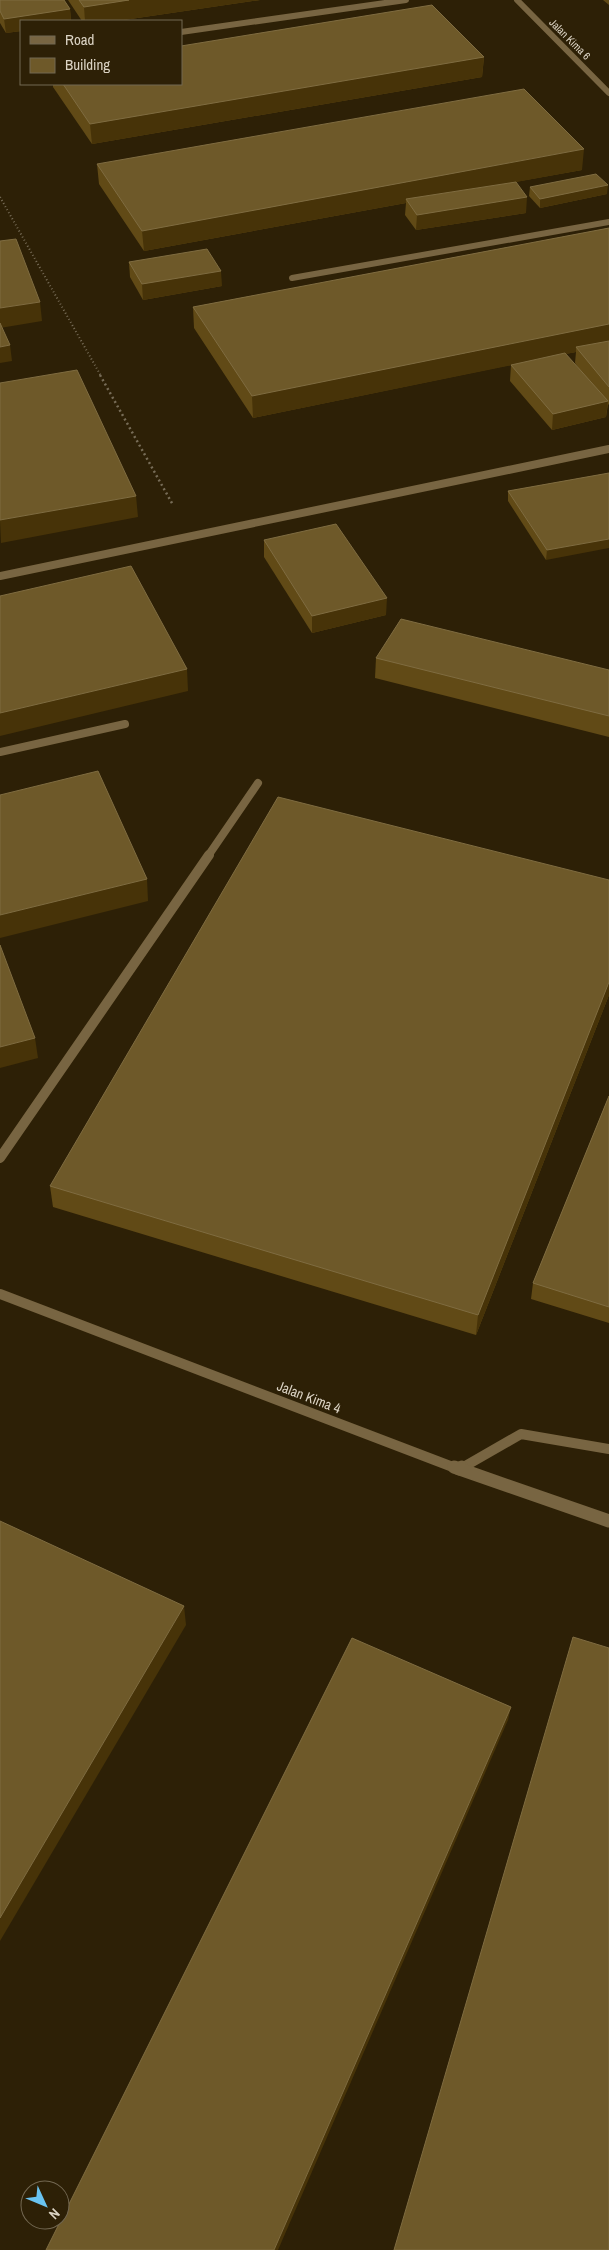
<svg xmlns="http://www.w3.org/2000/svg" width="609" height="2250" font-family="'Archivo Narrow',sans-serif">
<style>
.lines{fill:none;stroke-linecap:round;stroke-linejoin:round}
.path-far1{stroke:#776c57;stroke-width:2;stroke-dasharray:1 2.5;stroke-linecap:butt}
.path{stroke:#776c57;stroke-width:2.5;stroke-dasharray:2 3;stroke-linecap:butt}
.service-far3{stroke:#786542;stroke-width:6}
.service-far2{stroke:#786542;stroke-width:8}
.service-far1{stroke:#786542;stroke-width:10}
.service{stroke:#786542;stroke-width:13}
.minor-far2{stroke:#786542;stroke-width:6}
.minor-far1{stroke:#786542;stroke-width:10}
.minor{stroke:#786542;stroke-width:13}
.wall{fill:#614a16;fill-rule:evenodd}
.shaded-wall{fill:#473308}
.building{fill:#6e5929;stroke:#7f6c41}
.labels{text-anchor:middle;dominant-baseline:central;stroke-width:4;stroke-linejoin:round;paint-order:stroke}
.far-street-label{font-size:11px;fill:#dbd3c4;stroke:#2d2006}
.street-label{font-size:14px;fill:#dbd3c4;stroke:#2d2006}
</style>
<rect width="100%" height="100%" fill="#2d2006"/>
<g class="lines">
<polyline class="path-far1" points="0,197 101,376"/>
<polyline class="path" points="100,375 173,505"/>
<g class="service-far3">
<polyline points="181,32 406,0"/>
<polyline points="292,278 609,222"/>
</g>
<g class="service-far2">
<polyline points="0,576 609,449"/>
<polyline points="0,752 125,724"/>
<polyline points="208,856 258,783"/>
</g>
<g class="service-far1">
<polyline points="0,1158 209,855"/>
<polyline points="460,1469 521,1434 609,1449"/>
</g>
<polyline class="service" points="459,1469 462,1467"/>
<polyline class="minor-far2" points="517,0 609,93"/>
<polyline class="minor-far1" points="0,1294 458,1469"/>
<polyline class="minor" points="454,1467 609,1521"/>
</g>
<g class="wall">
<polygon points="0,0 70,9 71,21 21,21 21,31 6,33 0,23"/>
<polygon points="68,0 260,0 117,21 82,21"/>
<polygon points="603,0 609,0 609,5"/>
<polygon points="484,57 482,77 92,144 53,87 53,84"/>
<polygon points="97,164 582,170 509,183 526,213 416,230 405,215 406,203 144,251 99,184"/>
<polygon points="530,187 607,194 540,208 529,196"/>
<path d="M609 228V405L608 404 606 417 552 430 510 381 511 365 530 361 253 418 194 328 193 307ZM576 352 575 363 581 372 565 354Z"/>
<polygon points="129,262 222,286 143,300 130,277"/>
<polygon points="609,473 546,560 508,501 508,491"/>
<polygon points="264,540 386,615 312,633 264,557"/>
<polygon points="376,658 609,670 609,737 375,678"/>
<polygon points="609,880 609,995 476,1335 53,1207 50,1186"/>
<polygon points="609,1096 609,1323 531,1299 533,1283"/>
</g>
<g class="shaded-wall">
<polygon points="129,0 260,0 117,21 85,21 84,7"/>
<polygon points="70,9 71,21 21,21 21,31 6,33 4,19"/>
<polygon points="484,57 482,77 92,144 90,124"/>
<polygon points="584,149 582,170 408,202 406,199 406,203 144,251 142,231"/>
<polygon points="608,185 607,194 540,208 540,199"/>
<polygon points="527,197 526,213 416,230 417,215"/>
<polygon points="221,271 222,286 143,300 142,284"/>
<polygon points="40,302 42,321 0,328 0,308"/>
<polygon points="609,324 609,345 576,347 576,352 253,418 252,396"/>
<polygon points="10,345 12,361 0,363 0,347"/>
<polygon points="608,401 606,417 552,430 553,414"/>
<polygon points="136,496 138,517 1,543 0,520"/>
<polygon points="609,539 609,548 546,560 547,550"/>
<polygon points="387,598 386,615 312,633 312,616"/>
<polygon points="187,669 188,691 0,736 0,713"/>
<polygon points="147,879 148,901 0,938 0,915"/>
<polygon points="609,982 609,995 476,1335 478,1315"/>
<polygon points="35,1038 38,1058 0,1068 0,1047"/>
<polygon points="184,1606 186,1625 0,1941 0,1918"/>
<polygon points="511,1707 508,1720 278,2250 274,2250"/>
</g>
<g class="building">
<polygon points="0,0 64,0 70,9 4,19 0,11"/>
<polygon points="79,0 129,0 84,7"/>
<polygon points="432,5 484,57 90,124 63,84 181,84 181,46"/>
<polygon points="524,89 584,149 142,231 97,164"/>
<polygon points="596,174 608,185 540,199 530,187"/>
<polygon points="516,182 527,197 417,215 406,199"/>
<polygon points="609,228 609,324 252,396 193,307"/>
<polygon points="16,239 40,302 0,308 0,241"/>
<polygon points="207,249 221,271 142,284 129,262"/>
<polygon points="0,323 10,345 0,347"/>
<polygon points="609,341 609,387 576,347"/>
<polygon points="565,353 608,401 553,414 511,365"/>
<polygon points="77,370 136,496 0,520 0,383"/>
<polygon points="609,473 609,539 547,550 508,491"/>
<polygon points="336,524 387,598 312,616 264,540"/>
<polygon points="131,566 187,669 0,713 0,596"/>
<polygon points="401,619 609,670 609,716 376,658"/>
<polygon points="98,771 147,879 0,915 0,795"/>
<polygon points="278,797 609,880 609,982 478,1315 50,1186"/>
<polygon points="0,945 35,1038 0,1047"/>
<polygon points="609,1096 609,1307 533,1283"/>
<polygon points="0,1521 184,1606 0,1918"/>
<polygon points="573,1637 609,1648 609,2250 394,2250"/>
<polygon points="352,1638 511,1707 274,2250 46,2250"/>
</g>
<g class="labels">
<g class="far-street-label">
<text transform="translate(570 39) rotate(45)">Jalan Kima 6</text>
</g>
<g class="street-label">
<text transform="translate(309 1397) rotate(21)">Jalan Kima 4</text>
</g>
</g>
<rect x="20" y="20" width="162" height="65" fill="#2d2006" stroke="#736852"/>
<rect x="30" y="36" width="25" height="8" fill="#786542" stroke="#736852"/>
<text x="65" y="45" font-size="15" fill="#dbd3c4">Road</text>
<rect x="30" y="58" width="25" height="15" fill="#6e5929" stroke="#736852"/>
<text x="65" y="70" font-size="15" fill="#dbd3c4">Building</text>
<g transform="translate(45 2205) rotate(134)"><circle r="24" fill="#2d2006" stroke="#736852"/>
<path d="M0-4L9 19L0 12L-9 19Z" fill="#69c3f1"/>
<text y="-8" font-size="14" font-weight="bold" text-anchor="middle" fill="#dbd3c4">N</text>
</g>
</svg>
